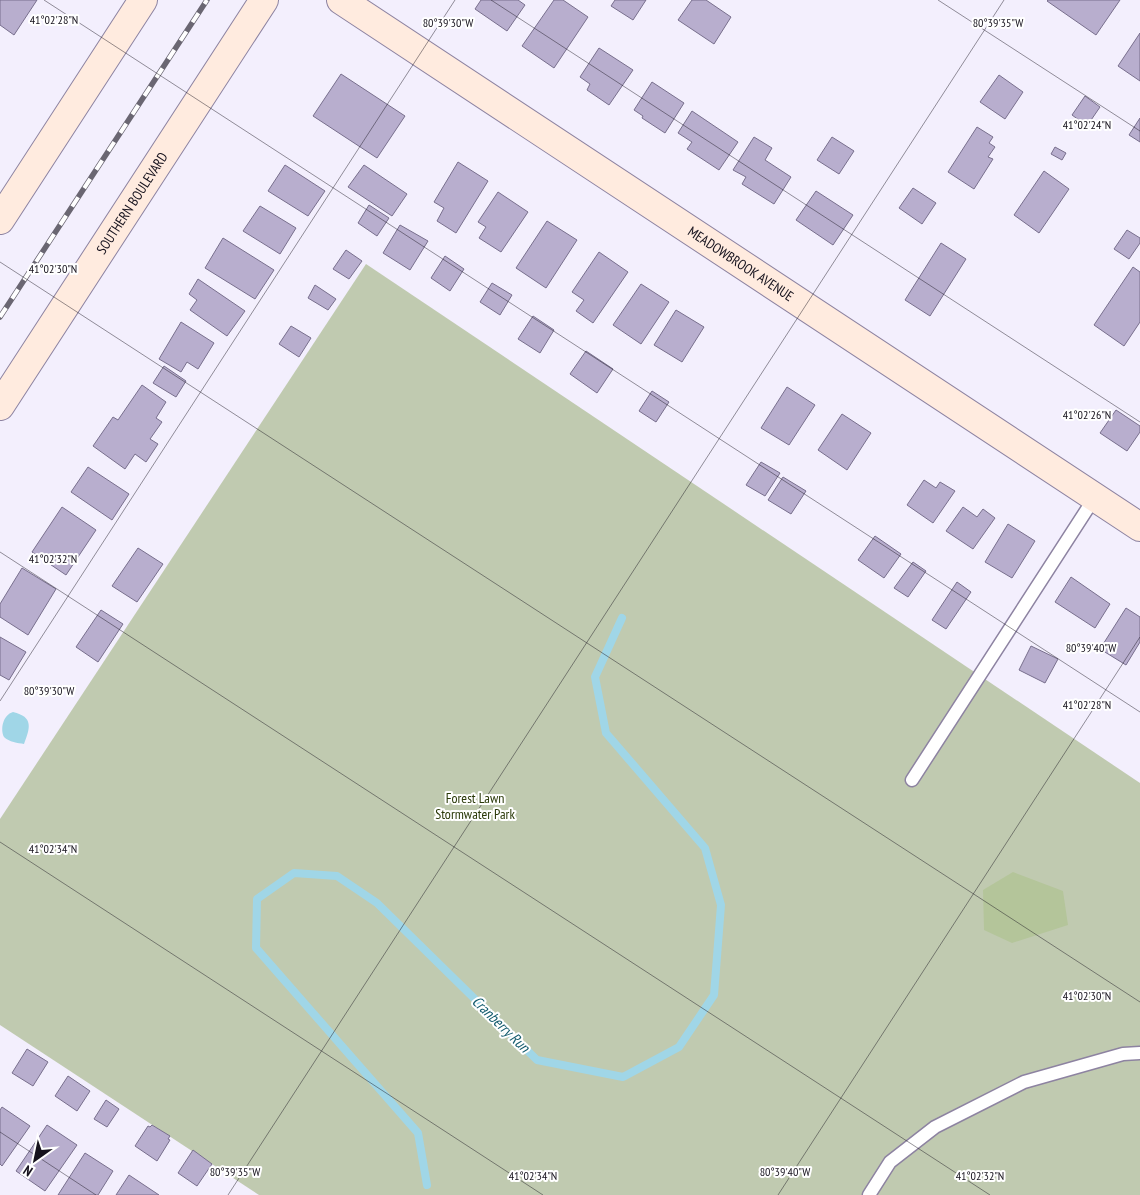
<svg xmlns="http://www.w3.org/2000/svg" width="1140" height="1195" font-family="'PT Sans Narrow',sans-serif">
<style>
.green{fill:#c0cab0}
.forest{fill:#b4c59a}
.water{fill:#a0d6e7}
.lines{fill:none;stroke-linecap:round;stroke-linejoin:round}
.stream{stroke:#a0d6e7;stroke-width:8}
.building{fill:#b8aece;stroke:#786f8d}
.lane-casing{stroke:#8d83a1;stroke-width:15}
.secondary-casing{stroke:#8d83a1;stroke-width:30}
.lane{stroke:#fff;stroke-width:12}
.secondary{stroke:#ffebdf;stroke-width:28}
.rail-casing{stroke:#6a6672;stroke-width:5.5}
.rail{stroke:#fff;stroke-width:4;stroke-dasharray:11;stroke-linecap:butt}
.ticks{fill:none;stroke:#16121d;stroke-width:1;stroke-opacity:0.45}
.labels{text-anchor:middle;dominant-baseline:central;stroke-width:4;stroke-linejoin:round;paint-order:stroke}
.street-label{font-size:14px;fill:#16121d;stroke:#fff}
.park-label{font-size:14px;fill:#2a3908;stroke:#fff}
.water-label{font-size:15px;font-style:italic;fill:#155c6e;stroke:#fff}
.ticks-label{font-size:12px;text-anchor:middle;fill:#16121d;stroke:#fff;stroke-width:4;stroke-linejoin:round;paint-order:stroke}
</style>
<rect width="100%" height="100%" fill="#f3effd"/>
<polygon class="green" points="366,264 1140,783 1140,1195 259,1195 0,1025 0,819"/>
<polygon class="forest" points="1013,872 1063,891 1068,925 1012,943 984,930 983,890"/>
<path class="water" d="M13 712C34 717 30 728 24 744 18 743 9 742 4 737 0 729 3 715 13 712Z"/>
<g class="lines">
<polyline class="stream" points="427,1185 418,1133 256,948 257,899 294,873 337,876 377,903 537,1060 623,1077 679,1047 714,995 721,905 705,848 606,733 595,677 622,618"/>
</g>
<g class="building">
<polygon points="0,0 37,0 14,35 0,25"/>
<polygon points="481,0 518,0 525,5 507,31 475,9"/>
<polygon points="554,0 563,0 588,17 554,68 522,46"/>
<polygon points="615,0 646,0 633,20 611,6"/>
<polygon points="692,0 706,0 731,17 714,44 678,20"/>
<polygon points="1048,0 1120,0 1096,35 1047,1"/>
<polygon points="1140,33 1140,81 1118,66"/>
<polygon points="599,48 633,70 609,105 587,90 590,84 580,77"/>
<polygon points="341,74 405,116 377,158 313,116"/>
<polygon points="999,75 1023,92 1005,119 980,102"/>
<polygon points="652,82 684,103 665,133 642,118 643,116 634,110"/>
<polygon points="1085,96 1100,107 1087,126 1072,115"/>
<polygon points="692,111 738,142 719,170 687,149 692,142 678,133"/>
<polygon points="1140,118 1140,142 1129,135"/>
<polygon points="977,127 993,137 989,143 995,147 988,157 993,159 974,189 948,172"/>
<polygon points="754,137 772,148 765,160 791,177 774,204 742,184 746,177 733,170"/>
<polygon points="832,137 854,151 839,174 817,160"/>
<polygon points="1055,147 1066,153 1062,160 1051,154"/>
<polygon points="458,162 488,181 456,233 437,221 444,208 434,202"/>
<polygon points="285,165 325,191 308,216 268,191"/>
<polygon points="364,165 407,194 392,216 348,187"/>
<polygon points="1044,171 1069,189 1039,233 1014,215"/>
<polygon points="913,188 936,203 922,224 899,208"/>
<polygon points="816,191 853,215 833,245 796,220"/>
<polygon points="498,192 528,212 501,252 479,238 486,227 478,222"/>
<polygon points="369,205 389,218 377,236 358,223"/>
<polygon points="260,206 296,228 280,254 243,231"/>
<polygon points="547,221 577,240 546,288 516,268"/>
<polygon points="400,225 428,241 410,270 383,253"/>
<polygon points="1127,230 1140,238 1140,243 1129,259 1114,249"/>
<polygon points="223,238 274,270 255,299 205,268"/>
<polygon points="941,243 966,259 930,316 905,300"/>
<polygon points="346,250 362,261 349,279 333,269"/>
<polygon points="599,252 628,272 593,323 576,311 584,300 572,292"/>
<polygon points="445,256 464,269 450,291 431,278"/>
<polygon points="1133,267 1140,272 1140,322 1124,346 1094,325"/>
<polygon points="198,279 245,311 227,336 190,310 197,300 189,294"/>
<polygon points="492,283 512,295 500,315 480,302"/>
<polygon points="641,284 669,302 641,344 613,325"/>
<polygon points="315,285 336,299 328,310 308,298"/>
<polygon points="676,310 704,327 682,362 654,345"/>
<polygon points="533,316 554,330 540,353 518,339"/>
<polygon points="181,322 214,343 198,369 187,362 181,372 159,359"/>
<polygon points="291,326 311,338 299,357 279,344"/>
<polygon points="586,351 613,369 597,393 570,374"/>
<polygon points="164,366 186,381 176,397 153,383"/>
<polygon points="142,385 166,402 156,418 162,422 150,439 158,444 146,462 135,454 125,469 93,446 113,417 118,420"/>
<polygon points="787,387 815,405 789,445 761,428"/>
<polygon points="652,391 669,402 656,422 639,411"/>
<polygon points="1116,410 1140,426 1140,432 1127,451 1100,433"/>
<polygon points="842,414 871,433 847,470 818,450"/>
<polygon points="761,462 780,473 765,496 746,485"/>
<polygon points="88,467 129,494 112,520 71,492"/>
<polygon points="783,477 806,491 791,514 768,500"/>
<polygon points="924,480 936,488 940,482 955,491 933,523 907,505"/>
<polygon points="62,507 96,530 66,575 32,552"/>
<polygon points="963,507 977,517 983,509 995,518 973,549 946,531"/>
<polygon points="1008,524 1035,541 1012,578 985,562"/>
<polygon points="875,536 901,554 884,578 858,560"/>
<polygon points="138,548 163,564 137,602 112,586"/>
<polygon points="913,562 926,571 908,597 894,588"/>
<polygon points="22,568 56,589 28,635 0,617 0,604"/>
<polygon points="1071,577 1110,604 1095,628 1055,602"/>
<polygon points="957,582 971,592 946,629 932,620"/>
<polygon points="1126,608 1140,617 1140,642 1126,665 1100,649"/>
<polygon points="101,610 123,624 98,662 76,647"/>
<polygon points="0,637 26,652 9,680 0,675"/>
<polygon points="1031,646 1058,659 1045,683 1019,670"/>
<polygon points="27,1049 48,1062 33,1086 12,1073"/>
<polygon points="68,1076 90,1091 77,1111 55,1096"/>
<polygon points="106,1100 119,1109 107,1127 94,1119"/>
<polygon points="2,1107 30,1126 2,1166 0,1164 0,1110"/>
<polygon points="47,1125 77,1145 45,1191 16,1171"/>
<polygon points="152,1125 170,1136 168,1139 170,1140 157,1161 135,1146 148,1126 150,1127"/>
<polygon points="193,1150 212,1164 197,1186 178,1173"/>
<polygon points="85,1153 113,1171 98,1195 58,1195"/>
<polygon points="129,1175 159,1195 116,1195"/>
</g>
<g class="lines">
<g class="lane-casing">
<g id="lane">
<polyline points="912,780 1095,497"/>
<polyline points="869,1195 890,1162 935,1127 1024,1082 1123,1054 1140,1053"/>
</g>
</g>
<g class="secondary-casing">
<g id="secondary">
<path id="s1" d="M341 0 1140 527"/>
<polyline points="0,220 143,0"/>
<path id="s2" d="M0 406 264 0"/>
</g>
</g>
<use href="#lane" class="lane"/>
<use href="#secondary" class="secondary"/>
<g class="rail-casing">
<polyline id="rail" points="0,317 207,0"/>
</g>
<use href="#rail" class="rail"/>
</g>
<path class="ticks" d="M44 0 1140 712M491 0 1140 422M938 0 1140 131M0 262 1140 1002M0 552 990 1195M0 701 455 0M0 842 543 1195M0 1132 96 1195M228 1195 1004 0M778 1195 1140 637"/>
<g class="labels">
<g class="street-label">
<text stroke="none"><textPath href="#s2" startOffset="242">SOUTHERN BOULEVARD</textPath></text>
<text stroke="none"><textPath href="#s1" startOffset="479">MEADOWBROOK AVENUE</textPath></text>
</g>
<g class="park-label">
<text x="475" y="798">Forest Lawn<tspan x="475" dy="16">Stormwater Park</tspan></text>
</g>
<g class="water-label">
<text transform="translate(501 1024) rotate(44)">Cranberry Run</text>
</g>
</g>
<g class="ticks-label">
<text x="54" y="24">41°02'28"N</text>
<text x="448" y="27">80°39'30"W</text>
<text x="998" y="27">80°39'35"W</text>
<text x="1087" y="129">41°02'24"N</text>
<text x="53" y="273">41°02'30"N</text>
<text x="1087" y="419">41°02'26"N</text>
<text x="53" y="563">41°02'32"N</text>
<text x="1091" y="652">80°39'40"W</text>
<text x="49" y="695">80°39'30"W</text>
<text x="1087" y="709">41°02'28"N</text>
<text x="53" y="853">41°02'34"N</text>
<text x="1087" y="1000">41°02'30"N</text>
<text x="235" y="1176">80°39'35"W</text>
<text x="785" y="1176">80°39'40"W</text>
<text x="533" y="1180">41°02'34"N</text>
<text x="980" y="1180">41°02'32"N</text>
</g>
<g transform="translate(35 1160) rotate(213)" stroke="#ffffff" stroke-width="4" paint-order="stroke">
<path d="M0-4L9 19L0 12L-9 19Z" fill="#16121d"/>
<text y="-8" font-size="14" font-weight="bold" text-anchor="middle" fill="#16121d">N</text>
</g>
</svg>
